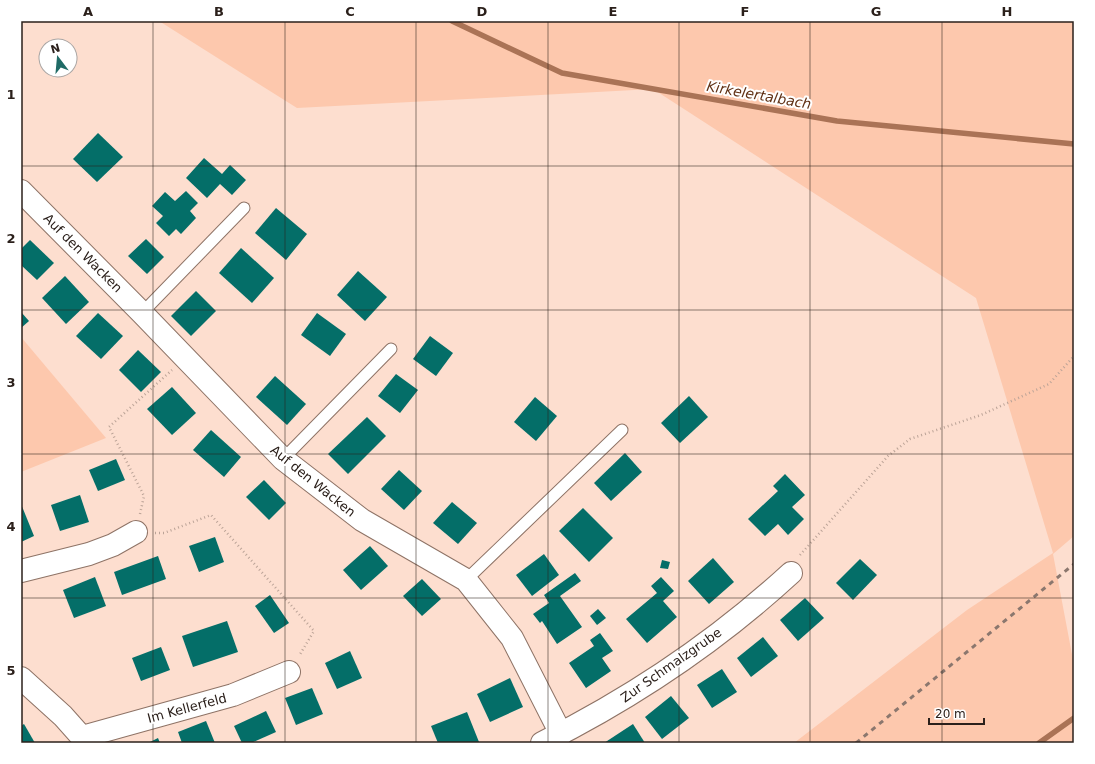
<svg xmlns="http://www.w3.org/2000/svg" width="1095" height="764" font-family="'DejaVu Sans',sans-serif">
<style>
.green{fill:#fdc8ad}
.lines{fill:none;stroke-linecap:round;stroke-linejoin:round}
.stream{stroke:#aa7356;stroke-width:5.5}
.building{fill:#046e68}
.lane-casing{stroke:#8e7366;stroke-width:13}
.street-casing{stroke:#8e7366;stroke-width:24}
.path{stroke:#bba397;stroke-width:2.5;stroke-dasharray:1 3;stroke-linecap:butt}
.lane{stroke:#fff;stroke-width:11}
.street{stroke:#fff;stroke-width:22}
.rail{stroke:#8b776e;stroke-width:3;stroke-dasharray:5 5;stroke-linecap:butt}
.grid{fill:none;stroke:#2b201b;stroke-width:1;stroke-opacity:0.55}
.labels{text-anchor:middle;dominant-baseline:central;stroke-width:4;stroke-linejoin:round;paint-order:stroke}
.street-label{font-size:13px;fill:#2b201b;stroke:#fff}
.water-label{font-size:14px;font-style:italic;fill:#623216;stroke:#fff}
.neatline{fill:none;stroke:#2b201b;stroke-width:1.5}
.grid-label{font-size:13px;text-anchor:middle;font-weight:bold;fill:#2b201b}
</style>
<rect width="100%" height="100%" fill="#fddecf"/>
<g class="green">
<polygon points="159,21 1074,21 1074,536 1053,554 1074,665 1074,743 794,743 967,610 1053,553 976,298 653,89 297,108"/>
<polygon points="21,337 106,438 21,472"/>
</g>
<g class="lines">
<g class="stream">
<polyline points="452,21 562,73 837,121 1074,144"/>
<polyline points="1039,743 1074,718"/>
</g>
</g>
<g class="building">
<polygon points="98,133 123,157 97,182 73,159"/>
<polygon points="204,158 222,174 230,165 246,180 232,195 220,184 207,198 186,178"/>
<polygon points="186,191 198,203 190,211 196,218 181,234 176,229 169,236 156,223 163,216 152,206 165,192 175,201"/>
<polygon points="276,208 307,234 286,260 255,233"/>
<polygon points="146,239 164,257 147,274 128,256"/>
<polygon points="30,240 54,263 37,280 21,265 21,249"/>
<polygon points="241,248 274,278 252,303 219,273"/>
<polygon points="358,271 387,297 365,321 337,295"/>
<polygon points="65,276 89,302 66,324 42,298"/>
<polygon points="196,291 216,311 191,336 171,316"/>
<polygon points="21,312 29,321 21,328"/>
<polygon points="98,313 123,336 101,359 76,336"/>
<polygon points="317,313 346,334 330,356 301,335"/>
<polygon points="430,336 453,353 436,376 413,359"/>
<polygon points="138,350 161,372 141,392 119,370"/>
<polygon points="396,374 418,390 400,413 378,396"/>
<polygon points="275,376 306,404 287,425 256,397"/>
<polygon points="172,387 196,413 172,435 147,409"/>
<polygon points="689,396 708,417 680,443 661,423"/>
<polygon points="535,397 557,416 536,441 514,422"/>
<polygon points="367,417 386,436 348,474 328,454"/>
<polygon points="211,430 241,457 224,477 193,450"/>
<polygon points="625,453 642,472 611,501 594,483"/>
<polygon points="116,459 125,480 98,491 89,470"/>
<polygon points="399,470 422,491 404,510 381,489"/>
<polygon points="785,474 805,495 792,507 804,519 788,535 778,524 765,536 748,519 778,491 773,486"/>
<polygon points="264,480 286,503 269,520 246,497"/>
<polygon points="80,495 89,522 60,531 51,505"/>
<polygon points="452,502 477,523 458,544 433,523"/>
<polygon points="21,504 34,536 21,542"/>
<polygon points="583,508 613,538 589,562 559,531"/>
<polygon points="215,537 224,562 199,572 189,546"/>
<polygon points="370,546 388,566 361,590 343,570"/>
<polygon points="544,554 559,575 532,596 516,575"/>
<polygon points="158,556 166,579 122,595 114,572"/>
<polygon points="713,558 734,582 709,604 688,581"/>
<polygon points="860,559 877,575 853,600 836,583"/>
<polygon points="662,560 670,562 668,569 660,568"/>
<polygon points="575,573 581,581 560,596 582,627 557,644 542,621 540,623 533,614 549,603 544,595"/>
<polygon points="95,577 106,606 74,618 63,590"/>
<polygon points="661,577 674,591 663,601 677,617 647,643 626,619 657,593 651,586"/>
<polygon points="422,579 441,599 422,616 403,596"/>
<polygon points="270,595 289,623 274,633 255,606"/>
<polygon points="805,598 824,618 798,641 780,620"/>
<polygon points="598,609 606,618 597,625 590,616"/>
<polygon points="227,621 238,652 193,667 182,636"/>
<polygon points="600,633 613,651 602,658 611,671 586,688 569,663 594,646 590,640"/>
<polygon points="763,637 778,656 751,677 737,658"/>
<polygon points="161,647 170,670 141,681 132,658"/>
<polygon points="350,651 362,678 337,689 325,663"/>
<polygon points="722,669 737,692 712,708 697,685"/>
<polygon points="510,678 523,707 490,722 477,694"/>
<polygon points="312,688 323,714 296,725 285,698"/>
<polygon points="671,696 689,718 662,739 645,717"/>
<polygon points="266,711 276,732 251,743 242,743 234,726"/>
<polygon points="467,712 479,742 475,743 438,743 431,726"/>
<polygon points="206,721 215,743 182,743 178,732"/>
<polygon points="24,724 35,743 21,743 21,726"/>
<polygon points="633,724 645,743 604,743"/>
<polygon points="158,738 160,743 148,743"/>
</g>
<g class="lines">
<g class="lane-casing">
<g id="lane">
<polyline points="142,313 244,208"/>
<polyline points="283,459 391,349"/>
<polyline points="466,580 622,430"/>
</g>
</g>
<g class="street-casing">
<g id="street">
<polyline points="21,191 142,313 283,459 362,520 466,580 512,638 561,734"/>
<polyline points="21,571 89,554 113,545 136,532"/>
<polyline points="21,678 63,716 87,743"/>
<polyline points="82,737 233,695 289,672"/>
<path d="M542 743C632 698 717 641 791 573"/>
</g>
</g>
<g class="path">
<polyline points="140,514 144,496 109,427 172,370"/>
<polyline points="155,533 164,533 211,515 314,631 299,656"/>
<polyline points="800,555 888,456 910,439 981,415 1049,384 1074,356"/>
</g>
<use href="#lane" class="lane"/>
<use href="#street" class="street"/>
<polyline class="rail" points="856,743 1074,564"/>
</g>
<path class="grid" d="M153 21V743M285 21V743M416 21V743M548 21V743M679 21V743M810 21V743M942 21V743M21 166H1074M21 310H1074M21 454H1074M21 598H1074"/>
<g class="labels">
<g class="street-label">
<text transform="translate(83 253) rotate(45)">Auf den Wacken</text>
<text transform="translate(313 481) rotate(39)">Auf den Wacken</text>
<text transform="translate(671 665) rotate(-35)">Zur Schmalzgrube</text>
<text transform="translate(187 708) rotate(-15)">Im Kellerfeld</text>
</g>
<g class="water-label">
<text transform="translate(759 95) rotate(10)">Kirkelertalbach</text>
</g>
</g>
<rect width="1095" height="764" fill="none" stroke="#ffffff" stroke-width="44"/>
<g transform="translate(58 58) rotate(344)"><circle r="19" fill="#ffffff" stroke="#aaa6a4"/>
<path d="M0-3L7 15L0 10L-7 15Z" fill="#206b66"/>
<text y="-6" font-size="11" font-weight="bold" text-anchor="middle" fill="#2b201b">N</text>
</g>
<path d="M929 718v6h55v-6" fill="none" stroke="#2b201b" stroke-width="2"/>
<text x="935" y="718" font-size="12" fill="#2b201b" stroke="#ffffff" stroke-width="3" paint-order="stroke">20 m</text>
<rect x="22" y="22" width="1051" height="720" class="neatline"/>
<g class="grid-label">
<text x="88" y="16">A</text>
<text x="219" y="16">B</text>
<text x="350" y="16">C</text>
<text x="482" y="16">D</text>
<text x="613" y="16">E</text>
<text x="745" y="16">F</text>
<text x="876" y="16">G</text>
<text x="1007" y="16">H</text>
<text x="11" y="99">1</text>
<text x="11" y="243">2</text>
<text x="11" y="387">3</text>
<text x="11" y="531">4</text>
<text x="11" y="675">5</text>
</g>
</svg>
